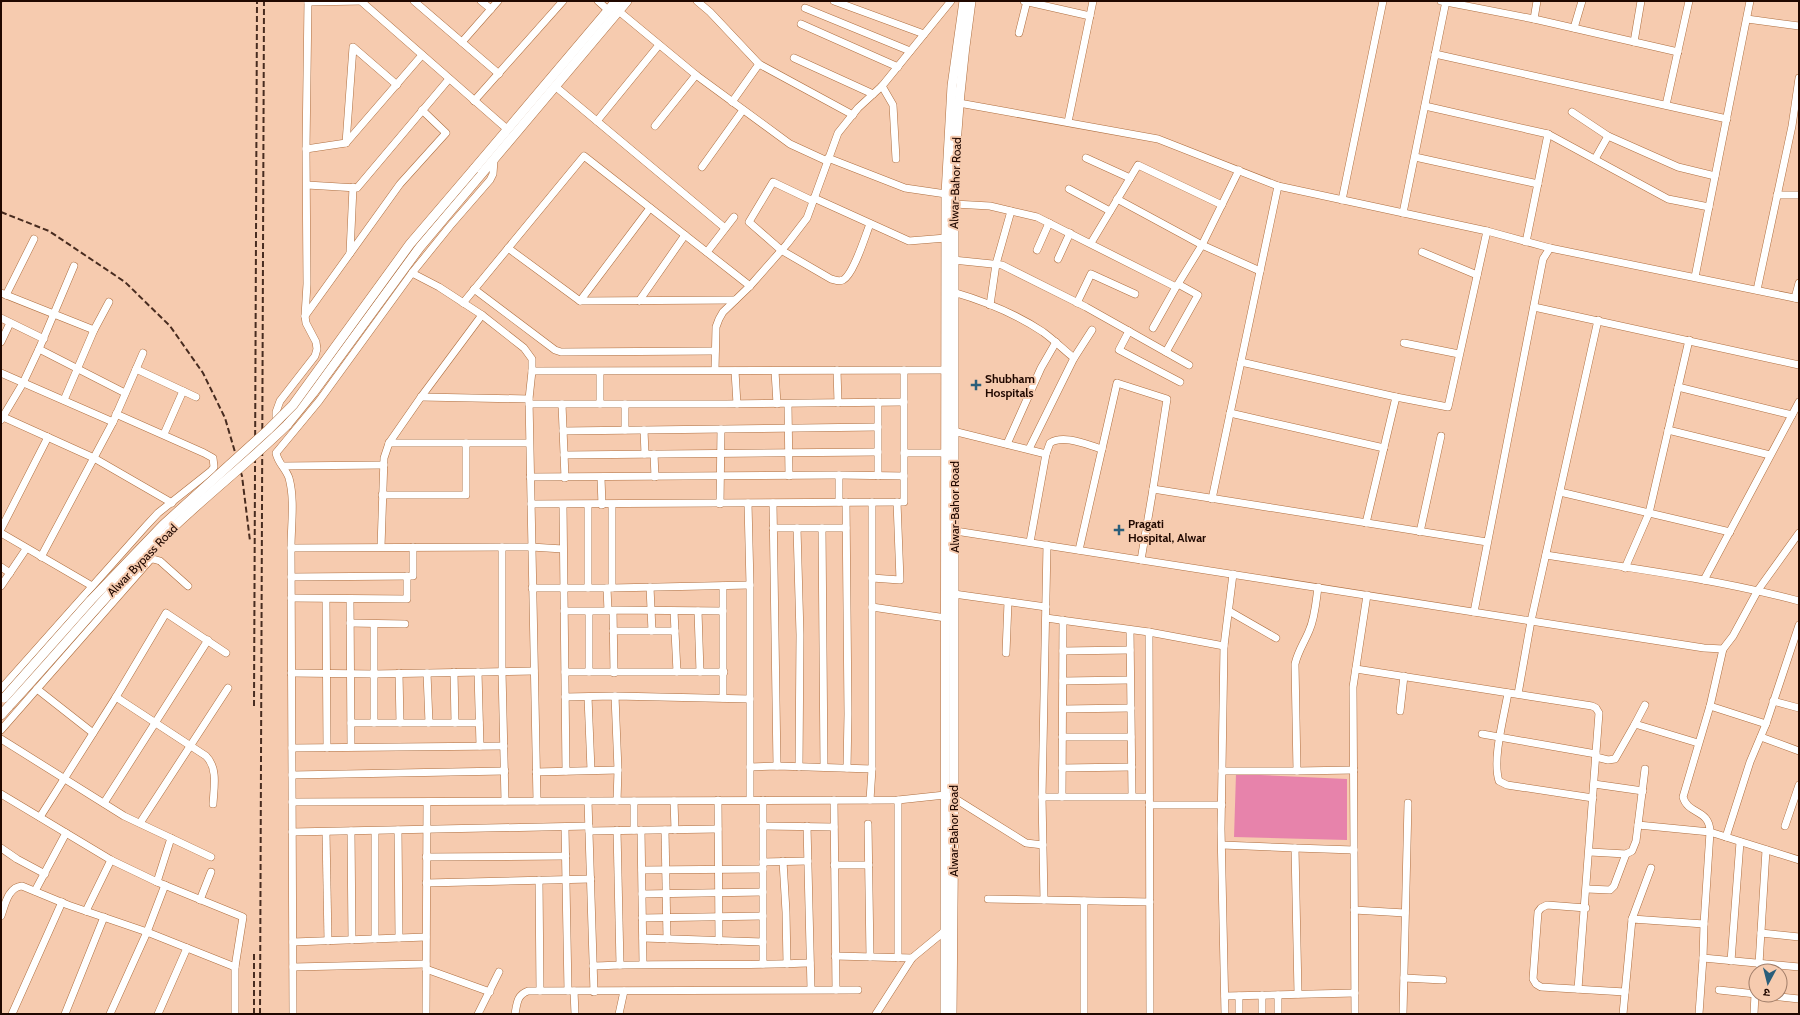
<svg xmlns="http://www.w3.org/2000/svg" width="1800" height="1015" font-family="Cabin,'Noto Sans Devanagari',sans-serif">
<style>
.green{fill:#e783ab}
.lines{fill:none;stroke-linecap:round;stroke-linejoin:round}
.minor-casing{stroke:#ae6e3f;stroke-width:8}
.major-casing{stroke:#ae6e3f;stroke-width:10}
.minor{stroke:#fff;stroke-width:7}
.major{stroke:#fff;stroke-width:9}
.rail{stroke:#482c20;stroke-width:2;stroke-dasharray:6 3;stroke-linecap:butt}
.major-bridge-casing{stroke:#ae6e3f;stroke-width:10;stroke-linecap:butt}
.major-bridge{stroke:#fff;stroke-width:9}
.poi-dot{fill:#2a5e7a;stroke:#f6cbaf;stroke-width:1.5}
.labels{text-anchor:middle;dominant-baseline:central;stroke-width:4;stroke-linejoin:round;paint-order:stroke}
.street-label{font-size:12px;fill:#200800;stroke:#f6cbaf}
.poi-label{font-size:12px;font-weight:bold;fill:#200800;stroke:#f6cbaf;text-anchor:start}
</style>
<rect width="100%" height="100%" fill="#f6cbaf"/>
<polygon class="green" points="1236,774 1347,779 1347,840 1234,837"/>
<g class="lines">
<g class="minor-casing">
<g id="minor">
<polyline points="414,1 499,74"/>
<polyline points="481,1 491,9"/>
<polyline points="598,1 608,10"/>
<polyline points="697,1 710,12 759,64 853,115"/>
<polyline points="834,1 924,34"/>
<polyline points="1024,1 1090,16"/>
<polyline points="1441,1 1534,19 1678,52"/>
<polyline points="308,2 363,1"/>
<polyline points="362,2 507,129"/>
<polyline points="615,8 696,75 790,144 827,161"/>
<polyline points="805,8 910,51"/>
<polyline points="1534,19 1537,1"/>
<polyline points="1747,19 1799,26"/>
<polyline points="801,24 898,67"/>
<polyline points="1574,28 1582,1"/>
<polyline points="1019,33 1027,1"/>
<polyline points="462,42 498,1"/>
<polyline points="1634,42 1641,1"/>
<polyline points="1435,54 1727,119"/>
<polyline points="794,58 873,94"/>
<polyline points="882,86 893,105 896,159"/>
<polyline points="556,87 725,228"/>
<polyline points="474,101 563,1"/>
<polyline points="732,102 759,64"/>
<polyline points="959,103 1158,139 1278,186 1487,231 1550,248"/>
<polyline points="1666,105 1689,1"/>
<polyline points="1425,106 1548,134 1668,199 1709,207"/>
<polyline points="1572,112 1608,136 1678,167 1715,176"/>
<polyline points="597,121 659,45"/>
<polyline points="1068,122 1093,1"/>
<polyline points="655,126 696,75"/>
<polyline points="346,143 353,47 397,85"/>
<polyline points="306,149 346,143 422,55"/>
<polyline points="1415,157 1538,184"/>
<polyline points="828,158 905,188 946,194"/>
<polyline points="1086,158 1130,178"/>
<polyline points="1595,159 1608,136"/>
<polyline points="702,167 743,110"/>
<polyline points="307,185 357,188 449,79"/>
<polyline points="1069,189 1110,211"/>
<polyline points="1777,195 1799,195"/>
<polyline points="814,198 909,241 946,238"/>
<polyline points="1117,199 1202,245 1260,271"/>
<polyline points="1342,200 1383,1"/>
<path d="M813 201 773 182 749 222 781 250 831 279C835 280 839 282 843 280 854 274 865 236 870 224"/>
<polyline points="954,204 990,206 1037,217 1176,287 1153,328"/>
<polyline points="1403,213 1446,1"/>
<polyline points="1526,242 1548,134"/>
<polyline points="1091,243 1138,165 1222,205"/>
<polyline points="508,248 580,301 735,300"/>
<polyline points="1037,250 1049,223"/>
<polyline points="707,252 734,217"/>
<polyline points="1422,252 1477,275"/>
<polyline points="350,253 353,187"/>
<polyline points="1058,259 1070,233"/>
<polyline points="953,260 1002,265 1086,307 1189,365"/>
<polyline points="412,273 439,287 482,315 524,348 532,359 532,371 951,370"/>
<polyline points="1695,277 1750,1"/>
<polyline points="474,289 555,350 561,352 715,351"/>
<polyline points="1757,290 1792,126 1799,78"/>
<path d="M953 292C984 301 1016 314 1043 332 1054 340 1064 350 1074 358"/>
<polyline points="1,293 94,330"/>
<polyline points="6,295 34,239"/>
<polyline points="1795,298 1799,283"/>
<polyline points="580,301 650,208"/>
<polyline points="639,301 685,235"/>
<polyline points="463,303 584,156 750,286"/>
<polyline points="1077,303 1091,274 1135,294"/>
<polyline points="990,305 996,264 1011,211"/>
<polyline points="1534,307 1799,365"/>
<polyline points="305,316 400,184 446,133 422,110"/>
<polyline points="1,318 44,339"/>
<polyline points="1129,331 1119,350 1180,382"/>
<polyline points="1,342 10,323"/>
<polyline points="1404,343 1459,354"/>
<polyline points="39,349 125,393"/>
<polyline points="1166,352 1198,295 1178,284 1202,245 1239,170"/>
<polyline points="1241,362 1396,397"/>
<polyline points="136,369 196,397"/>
<polyline points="715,370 716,327 719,319 723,312 750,286 787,244 807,218 838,133 858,108 882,86 951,1"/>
<polyline points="837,370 838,403"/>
<polyline points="532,371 529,399 537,801"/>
<polyline points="735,371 737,404"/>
<polyline points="775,371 777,404"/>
<polyline points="1,373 113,422"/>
<polyline points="1678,387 1792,415"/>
<polyline points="421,397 529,399"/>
<polyline points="64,400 94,330 109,302"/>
<polyline points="529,404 726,404 904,402"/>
<polyline points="562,404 565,478"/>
<polyline points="600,404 600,372"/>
<polyline points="625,404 625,430"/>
<polyline points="788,404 789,476"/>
<polyline points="1230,413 1384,448"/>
<polyline points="1,416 94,458 172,503"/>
<polyline points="1,420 23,383 39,349 74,266"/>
<polyline points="276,423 276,412 280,401 315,356 317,349 316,342 306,323 305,316 307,284 306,149 308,1"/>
<polyline points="644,430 645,454"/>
<polyline points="1668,430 1770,455"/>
<polyline points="563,431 878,427"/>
<path d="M953 431 1046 454 1050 443C1064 434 1087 445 1102 449"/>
<polyline points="164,434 183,391"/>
<polyline points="389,443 529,443"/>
<polyline points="1007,444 1041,368 1056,342"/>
<polyline points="1029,449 1074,358 1092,330"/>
<polyline points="904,453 946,453"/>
<polyline points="654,454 655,477"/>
<polyline points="564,455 878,452"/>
<polyline points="283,466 384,465"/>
<polyline points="839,475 839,502"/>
<polyline points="878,476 878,402"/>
<polyline points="530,477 839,475 904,476"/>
<polyline points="601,478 602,505"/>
<polyline points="1560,492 1730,532"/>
<polyline points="382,495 466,495 466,443"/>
<polyline points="1212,499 1278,186"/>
<polyline points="846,502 848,714 847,768"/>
<polyline points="748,503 750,585 750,800"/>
<polyline points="773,503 777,766"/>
<polyline points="531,504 904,502 904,370"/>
<polyline points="720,504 721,429"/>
<polyline points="563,505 566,771"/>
<polyline points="612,505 612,588"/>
<polyline points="1366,523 1396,397 1448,407 1487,231"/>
<polyline points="773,528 846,528"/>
<polyline points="797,528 800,635 799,767"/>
<polyline points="822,528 824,767"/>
<polyline points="1,529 48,437"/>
<polyline points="949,530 1704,648 1723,649 1733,636 1758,590 1799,533"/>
<polyline points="1420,532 1441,436"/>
<polyline points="1,533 92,586"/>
<polyline points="1030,542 1046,454"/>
<polyline points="381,547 384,458 389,443 421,397 482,315"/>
<polyline points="502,547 502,671 505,801"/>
<polyline points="291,548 531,547 563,549"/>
<polyline points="1079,550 1117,383 1167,399 1153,489"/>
<path d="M1546 555C1630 568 1716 579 1799 601"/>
<polyline points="41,557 113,422 143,353"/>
<polyline points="1141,560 1153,489 1487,542"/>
<polyline points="1,567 10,573"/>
<polyline points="1625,568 1649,513 1689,340"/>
<polyline points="291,577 413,576 413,547"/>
<polyline points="872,578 900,580 897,502"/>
<polyline points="1704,580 1799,402"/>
<polyline points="1,586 26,549"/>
<polyline points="723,586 723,698"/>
<polyline points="650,587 652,631"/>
<path d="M1318 587C1316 602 1315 618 1309 631 1304 643 1298 651 1295 664L1297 771 1354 770"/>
<polyline points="532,588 612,588 750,585"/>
<polyline points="588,588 588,505"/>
<polyline points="954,594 1046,607"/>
<polyline points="291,598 407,599 407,576"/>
<polyline points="326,599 327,748"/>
<polyline points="350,599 351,747"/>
<polyline points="872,607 946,618"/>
<polyline points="564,611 608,611 607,588"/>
<polyline points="674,611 677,672"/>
<polyline points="698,611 700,672"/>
<polyline points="1229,611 1276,638"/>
<polyline points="1474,612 1543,259 1550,248 1799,299"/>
<polyline points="1046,618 1149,632 1224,646"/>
<polyline points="350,623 405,624"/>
<polyline points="374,624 374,723"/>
<polyline points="1130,630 1132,796"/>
<polyline points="613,631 675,631"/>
<polyline points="1149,632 1150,1014"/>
<polyline points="1063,651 1130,650"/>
<polyline points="1006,653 1008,602"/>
<polyline points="1356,669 1592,706 1596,708 1599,713 1578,989"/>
<polyline points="454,672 455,723"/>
<polyline points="478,672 480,746"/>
<polyline points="565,672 724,672"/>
<polyline points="589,672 589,612"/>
<polyline points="291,673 374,674 534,671"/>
<polyline points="399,673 400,723"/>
<polyline points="427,673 429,723"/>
<polyline points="614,673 613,610 723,611"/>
<polyline points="1063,681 1130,680"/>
<polyline points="1,689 145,527 158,513 211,471 214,467 213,458 204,453 116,414"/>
<polyline points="37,689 93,733"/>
<path d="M1508 693C1504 717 1492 759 1499 781L1507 785 1593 798"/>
<polyline points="1518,694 1531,621 1598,320"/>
<polyline points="615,696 618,770 617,801"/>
<path d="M116 697 206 756C218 768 214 787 213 804"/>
<polyline points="565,697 615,696 750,699"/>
<polyline points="588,697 591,770"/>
<polyline points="1773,701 1799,708"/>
<polyline points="1710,706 1766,724"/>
<polyline points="1063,709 1131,708"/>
<polyline points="1400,711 1404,676"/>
<polyline points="351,723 479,723"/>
<polyline points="1635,724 1645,705"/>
<polyline points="1,730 150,560 153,559 160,561 188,586"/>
<polyline points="1482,734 1596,754"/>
<polyline points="1062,737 1131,737"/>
<polyline points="1761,737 1799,751"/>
<polyline points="1,739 124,816 211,857"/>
<polyline points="292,748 504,746"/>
<polyline points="1596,757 1608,760 1615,759 1635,724 1698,743"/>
<polyline points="750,767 777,766 872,769"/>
<polyline points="1062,768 1132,767"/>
<polyline points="1222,771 1297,771"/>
<polyline points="536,772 618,770"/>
<polyline points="292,775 505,771"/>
<polyline points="1594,784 1643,791"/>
<polyline points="1,794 111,860 157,882 243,917 235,967 235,1014"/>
<polyline points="1042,797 1149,797"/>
<polyline points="1062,797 1063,620"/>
<polyline points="718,800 719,941"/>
<polyline points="763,800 763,964"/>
<polyline points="834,800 836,990"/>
<polyline points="870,800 872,769 872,502"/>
<polyline points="898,800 898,958"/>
<polyline points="588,801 594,992"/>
<polyline points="634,801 634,830"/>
<polyline points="674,801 675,830"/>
<polyline points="292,802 898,800 945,795 954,798 1026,843 1043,845"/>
<polyline points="104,803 208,640"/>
<polyline points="1149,805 1222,805"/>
<polyline points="40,817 116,697 166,613 226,653"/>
<polyline points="140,823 228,688"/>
<polyline points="868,824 870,957"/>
<path d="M1638 825 1710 832C1710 809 1688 815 1683 797L1710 706 1723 649"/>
<polyline points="763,826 834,827"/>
<polyline points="807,826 811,989"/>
<polyline points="1785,826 1799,785"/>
<polyline points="565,828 568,991"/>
<polyline points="398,830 399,938"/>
<polyline points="617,830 620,965"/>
<polyline points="641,830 643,964"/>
<polyline points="665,830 667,939"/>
<polyline points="351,831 352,940"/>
<polyline points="589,831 718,829"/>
<polyline points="292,832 589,826"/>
<polyline points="326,832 328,941"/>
<polyline points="1726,837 1750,762 1766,724 1799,625"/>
<polyline points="1222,845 1295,848 1298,994"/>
<polyline points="1,848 17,859 45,874"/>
<polyline points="1295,848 1354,850"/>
<polyline points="1590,852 1626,854 1632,851 1636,841 1645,769"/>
<polyline points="426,857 566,856"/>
<polyline points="1799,860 1710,832 1704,924 1703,958 1799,967"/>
<polyline points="783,861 786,912 787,964"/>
<polyline points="763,862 808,861"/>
<polyline points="834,865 869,865"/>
<polyline points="642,870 763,869"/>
<polyline points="539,880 540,991"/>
<polyline points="157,882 171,838"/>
<polyline points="426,883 591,879"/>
<polyline points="1587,889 1610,890 1614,886 1626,854"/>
<polyline points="35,891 66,833"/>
<polyline points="642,894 763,892"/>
<polyline points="988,899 1150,902"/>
<polyline points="200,900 211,872"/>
<polyline points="1044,900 1042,797 1047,545"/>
<polyline points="1586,908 1547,905 1541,908 1538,912 1533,979 1536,984 1541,987 1625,992"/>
<polyline points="1354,910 1405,913"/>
<polyline points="86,911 111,860"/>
<path d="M1 916C5 905 8 887 22 886L68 905 147 932 235 967"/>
<polyline points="642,918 763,916"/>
<polyline points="1632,919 1651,868"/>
<polyline points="1761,933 1799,937"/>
<polyline points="643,938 763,942"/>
<polyline points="375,939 375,831"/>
<polyline points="293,942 426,937"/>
<polyline points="835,956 912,958"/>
<polyline points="1731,961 1740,842"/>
<polyline points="1759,964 1766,850"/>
<path d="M593 966C665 963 738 966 810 963"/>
<polyline points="293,967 426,964"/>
<polyline points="426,969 490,992"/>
<polyline points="1404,978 1443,980"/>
<polyline points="1719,990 1756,994"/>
<polyline points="574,991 575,1014"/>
<polyline points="1262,995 1262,1014"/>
<polyline points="1763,995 1799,999"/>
<polyline points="1225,996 1355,993"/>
<polyline points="12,1014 62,902"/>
<polyline points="65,1014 104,917"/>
<polyline points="110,1014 147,932 165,885"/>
<polyline points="158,1014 187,948"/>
<path d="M293 1014 291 548C291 525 295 500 289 478 286 469 278 463 276 453L319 401 412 273 450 226 490 180 493 174 494 160"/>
<polyline points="426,1014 427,802"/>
<polyline points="478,1014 499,972"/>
<path d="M515 1014C517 1003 517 995 528 991L858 990"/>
<polyline points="619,1014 624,991"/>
<polyline points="876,1014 912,958 946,930"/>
<polyline points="1084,1014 1084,901"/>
<polyline points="1225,1014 1221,829 1224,646 1233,574"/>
<polyline points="1239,1014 1239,996"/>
<polyline points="1278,1014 1278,995"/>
<polyline points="1355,1014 1353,687 1367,595"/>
<polyline points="1403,1014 1408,803"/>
<polyline points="1623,1014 1632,919 1704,924"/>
<polyline points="1699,1014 1703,958"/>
<polyline points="1754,1014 1755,994"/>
</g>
</g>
<g class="major-casing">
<g id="major">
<polyline points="474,169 616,1"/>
<polyline points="287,425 313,393 420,247 627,1"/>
<polyline points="1,715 9,706"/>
<polyline points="945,1014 946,194 952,86 964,1"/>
<path d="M952 1014 954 798V188C956 125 962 63 971 1"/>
</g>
</g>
<use href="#minor" class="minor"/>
<use href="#major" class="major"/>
<g class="rail">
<polyline points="1,2 2,1"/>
<polyline points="1,212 49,231 125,282 170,326 203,373 225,418 242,476 250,541"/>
<polyline points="254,706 257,1"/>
<polyline points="254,1014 254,952"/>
<polyline points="260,1014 264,1"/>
</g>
<g class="major-bridge-casing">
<g id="major-bridge">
<polyline points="4,698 91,600 163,525 268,430 293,405 410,244 474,169"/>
<path d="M9 706C58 653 104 597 154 546 196 503 244 467 287 425"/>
</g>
</g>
<use href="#major-bridge" class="major-bridge"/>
</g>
<g class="poi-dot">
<path d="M974 379h4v4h4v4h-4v4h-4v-4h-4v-4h4z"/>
<path d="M1117 524h4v4h4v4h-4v4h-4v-4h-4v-4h4z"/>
</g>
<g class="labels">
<g class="street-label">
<text transform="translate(955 183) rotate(-88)">Alwar-Bahor Road</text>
<text transform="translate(954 507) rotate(-90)">Alwar-Bahor Road</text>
<text transform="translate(142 560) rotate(-46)">Alwar Bypass Road</text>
<text transform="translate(953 831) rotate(-90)">Alwar-Bahor Road</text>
</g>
<g class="poi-label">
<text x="985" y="378">Shubham<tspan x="985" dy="14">Hospitals</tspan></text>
<text x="1128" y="523">Pragati<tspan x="1128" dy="14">Hospital, Alwar</tspan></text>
</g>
</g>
<rect width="1800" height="1015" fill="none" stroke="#200800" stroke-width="4"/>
<g transform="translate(1768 983) rotate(187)"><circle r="19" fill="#f6cbaf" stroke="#a07d69"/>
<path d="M0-3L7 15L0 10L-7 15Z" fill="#2a5e7a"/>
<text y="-6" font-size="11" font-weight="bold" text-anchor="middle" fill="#200800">उ</text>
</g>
</svg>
